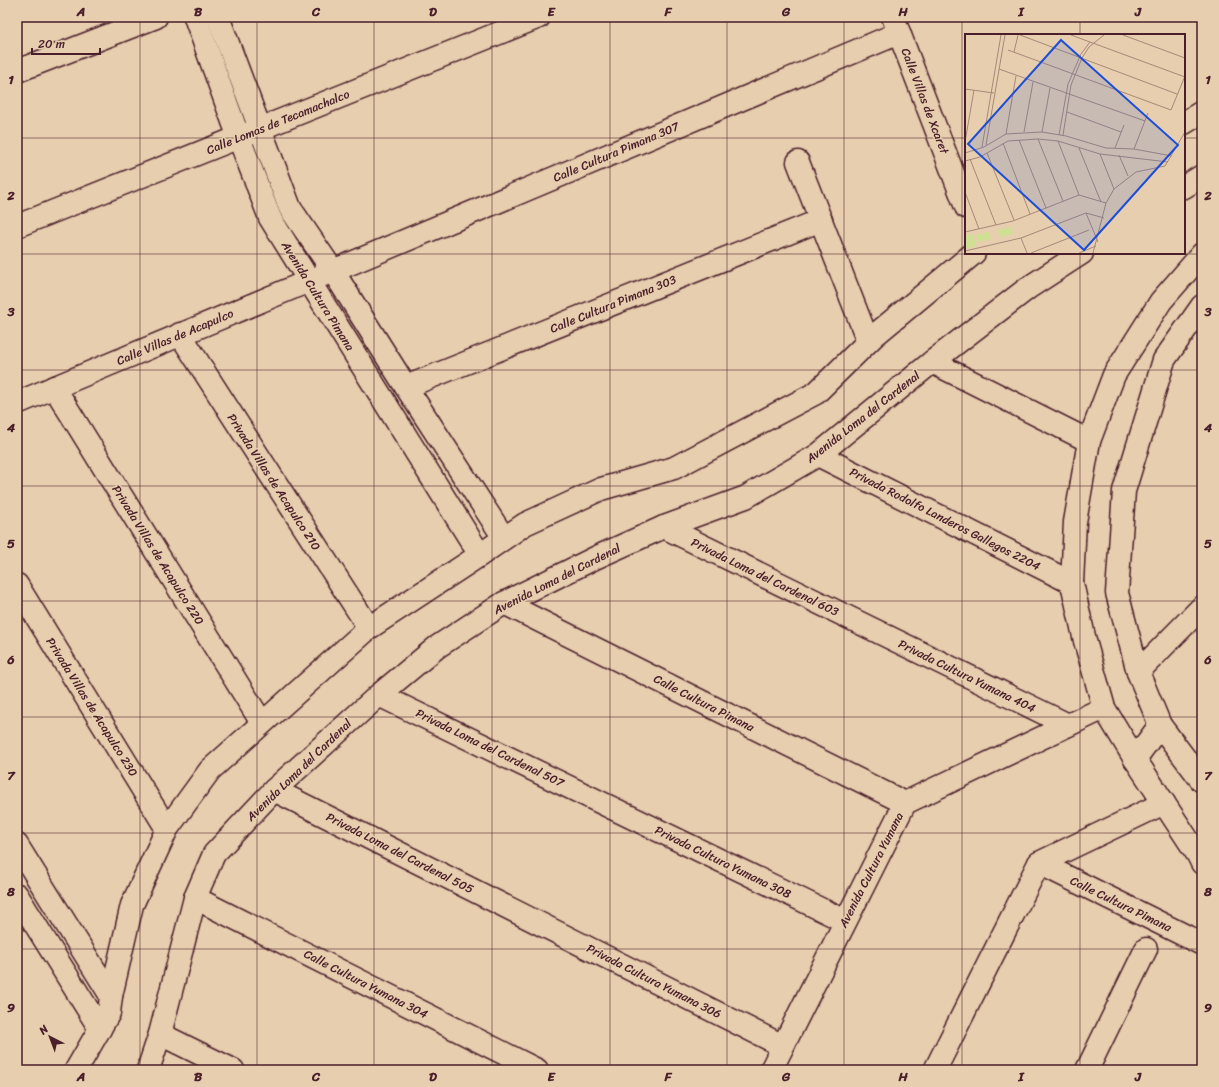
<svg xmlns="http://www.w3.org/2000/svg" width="1219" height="1087" font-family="Sriracha,sans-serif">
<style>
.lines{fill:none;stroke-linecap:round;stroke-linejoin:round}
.minor-casing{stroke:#4a1f2b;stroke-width:25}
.minor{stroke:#e6ceae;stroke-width:22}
.grid{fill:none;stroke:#4a1f2b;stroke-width:1;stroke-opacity:0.55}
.labels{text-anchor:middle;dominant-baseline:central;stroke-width:3;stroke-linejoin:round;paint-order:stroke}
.street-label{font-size:12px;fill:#4a1f2b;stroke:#e6ceae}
.inset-road{fill:none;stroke:#a8887a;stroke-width:1}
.view{fill:#1d4ed8;fill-opacity:0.15;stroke:#1d4ed8;stroke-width:2}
.inset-edge{fill:none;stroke:#4a1f2b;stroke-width:2}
.neatline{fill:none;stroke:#4a1f2b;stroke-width:1.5}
.grid-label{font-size:13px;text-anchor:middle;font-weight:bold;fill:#4a1f2b}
</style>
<rect width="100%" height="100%" fill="#e6ceae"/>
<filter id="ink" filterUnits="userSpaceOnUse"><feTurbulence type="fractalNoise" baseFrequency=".025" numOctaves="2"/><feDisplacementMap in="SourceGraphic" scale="8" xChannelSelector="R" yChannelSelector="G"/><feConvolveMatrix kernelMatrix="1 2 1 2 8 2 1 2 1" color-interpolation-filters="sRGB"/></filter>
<g filter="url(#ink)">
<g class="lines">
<g class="minor-casing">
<g id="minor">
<polyline points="195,17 239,138 270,218 480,555"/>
<polyline points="218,17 290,208 333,271 406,387 504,538"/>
<polyline points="893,17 966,207"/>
<polyline points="17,71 156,17"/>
<polyline points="1184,123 1202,112"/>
<polyline points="798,162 868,341"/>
<polyline points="1184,187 1202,176"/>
<polyline points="17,226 539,17"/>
<polyline points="1202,254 1161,301 1114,375 1089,441 1075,522 1072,583 1085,641 1104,708 1135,759 1198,855 1202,863"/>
<polyline points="1202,306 1164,360 1124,491 1117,593 1138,672 1160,725 1202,781"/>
<polyline points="180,334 369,628"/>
<polyline points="932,362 1089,441"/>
<polyline points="54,387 262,723"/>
<polyline points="406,387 821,220"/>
<polyline points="17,403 309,281 899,33"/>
<polyline points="818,455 1072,583"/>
<polyline points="664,527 1068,725"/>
<polyline points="17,585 167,829"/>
<polyline points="504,603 905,803"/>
<polyline points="1138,672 1202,607"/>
<polyline points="379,695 845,921"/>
<polyline points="1135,759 1160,725"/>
<polyline points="274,790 783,1046"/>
<polyline points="17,845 111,996"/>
<polyline points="1039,863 1202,944"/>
<polyline points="17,895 100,1029"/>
<polyline points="195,898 537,1070"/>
<polyline points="160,1034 233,1070"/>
<polyline points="76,1070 109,1013 111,996 132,905 167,829 210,770 369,628 477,557 525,524 601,489 674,468 816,393 875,335 974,253"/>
<polyline points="148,1070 160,1034 195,898 214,854 274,790 379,695 437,647 504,603 597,557 664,527 746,497 818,455 932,362 1028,288 1082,253"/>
<polyline points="771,1070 905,803 1104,708"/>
<polyline points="935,1070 1039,863 1164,803"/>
<polyline points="1087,1070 1146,949"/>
</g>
</g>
<use href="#minor" class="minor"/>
</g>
</g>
<path class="grid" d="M140 17V1070M257 17V1070M374 17V1070M492 17V1070M610 17V1070M727 17V1070M844 17V1070M962 17V1070M1080 17V35M17 138H966M1184 138H1202M1080 253V1070M17 254H1202M17 370H1202M17 486H1202M17 601H1202M17 717H1202M17 833H1202M17 949H1202"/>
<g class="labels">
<g class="street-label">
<text transform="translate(925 101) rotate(69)">Calle Villas de Xcaret</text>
<text transform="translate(278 122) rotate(-22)">Calle Lomas de Tecamachalco</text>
<text transform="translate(616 152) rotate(-23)">Calle Cultura Pimana 307</text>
<text transform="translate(318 296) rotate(58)">Avenida Cultura Pimana</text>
<text transform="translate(613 304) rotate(-22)">Calle Cultura Pimana 303</text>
<text transform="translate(175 337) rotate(-23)">Calle Villas de Acapulco</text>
<text transform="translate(863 417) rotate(-38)">Avenida Loma del Cardenal</text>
<text transform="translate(274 482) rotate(57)">Privada Villas de Acapulco 210</text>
<text transform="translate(945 519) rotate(27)">Privada Rodolfo Landeros Gallegos 2204</text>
<text transform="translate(158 555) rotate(58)">Privada Villas de Acapulco 220</text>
<text transform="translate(765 577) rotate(26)">Privada Loma del Cardenal 603</text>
<text transform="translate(557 579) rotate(-27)">Avenida Loma del Cardenal</text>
<text transform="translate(967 676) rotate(26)">Privada Cultura Yumana 404</text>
<text transform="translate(704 703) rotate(27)">Calle Cultura Pimana</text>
<text transform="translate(92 707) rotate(58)">Privada Villas de Acapulco 230</text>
<text transform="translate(490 748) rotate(26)">Privada Loma del Cardenal 507</text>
<text transform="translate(299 770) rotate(-44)">Avenida Loma del Cardenal</text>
<text transform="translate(400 853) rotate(27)">Privada Loma del Cardenal 505</text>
<text transform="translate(723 862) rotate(26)">Privada Cultura Yumana 308</text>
<text transform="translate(871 870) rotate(-63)">Avenida Cultura Yumana</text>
<text transform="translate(1121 904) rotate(26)">Calle Cultura Pimana</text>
<text transform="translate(654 981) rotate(27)">Privada Cultura Yumana 306</text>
<text transform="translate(366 984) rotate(27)">Calle Cultura Yumana 304</text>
</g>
</g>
<g transform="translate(965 34)">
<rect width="220" height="220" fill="#e6ceae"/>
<path d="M46 193 48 200 35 203 33 196ZM24 198 26 205 13 208 11 201ZM8 200 11 212 0 215V202Z" fill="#cfe094"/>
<path class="inset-road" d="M55 1 212 60M106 1 220 43M158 1 220 24M43 16 206 76 220 42M49 18 53 1M34 35 180 87M0 55 29 59M102 78 156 98M59 98 68 48M77 98 85 54M41 100 51 42M94 101 103 50 116 20 125 8M98 101 106 51 117 24 124 13 139 1M73 105 98 167M54 106 81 174M93 107 114 161M0 108 9 56M38 109 65 180M21 111 40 1M17 113 36 1M114 114 136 168M150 114 159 91M169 115 183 79M0 119 19 113 41 100 77 98 101 102 141 114 169 115 207 122M22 119 49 186M135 120 149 155M154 121 163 142M5 125 31 191M0 127 15 123 43 107 73 105 93 107 135 120 203 128M0 158 14 195M121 179 133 208M0 198 48 187 114 161 141 169M56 204 62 219M0 217 56 204 121 179 139 184M66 219 124 196M114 219 131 212M128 219 141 169 149 155 171 138 200 132 220 98"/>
<path class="view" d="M96 6 213 111 119 216 3 110Z"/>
<rect width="220" height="220" class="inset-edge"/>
</g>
<rect width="1219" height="1087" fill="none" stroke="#e6ceae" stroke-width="44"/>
<g transform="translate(50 1037) rotate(318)" stroke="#e6ceae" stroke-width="3" paint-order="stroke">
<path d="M0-3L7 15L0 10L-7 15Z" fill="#4a1f2b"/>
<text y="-6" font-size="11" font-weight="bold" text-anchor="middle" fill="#4a1f2b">N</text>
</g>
<path d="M32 48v6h68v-6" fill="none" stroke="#4a1f2b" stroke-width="2"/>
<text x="38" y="48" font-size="12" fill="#4a1f2b" stroke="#e6ceae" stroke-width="3" paint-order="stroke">20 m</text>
<rect x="22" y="22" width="1175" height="1043" class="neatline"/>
<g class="grid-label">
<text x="81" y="16">A</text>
<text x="198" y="16">B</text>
<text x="316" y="16">C</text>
<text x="433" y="16">D</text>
<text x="551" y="16">E</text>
<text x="668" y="16">F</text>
<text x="786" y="16">G</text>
<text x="903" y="16">H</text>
<text x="1021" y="16">I</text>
<text x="1138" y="16">J</text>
<text x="11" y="84">1</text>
<text x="1208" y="84">1</text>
<text x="11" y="200">2</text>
<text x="1208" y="200">2</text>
<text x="11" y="316">3</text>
<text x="1208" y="316">3</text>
<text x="11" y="432">4</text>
<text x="1208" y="432">4</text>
<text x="11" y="548">5</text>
<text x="1208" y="548">5</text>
<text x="11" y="664">6</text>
<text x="1208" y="664">6</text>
<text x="11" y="780">7</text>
<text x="1208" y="780">7</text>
<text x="11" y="896">8</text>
<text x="1208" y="896">8</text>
<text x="11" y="1012">9</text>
<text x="1208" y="1012">9</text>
<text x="81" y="1081">A</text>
<text x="198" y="1081">B</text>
<text x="316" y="1081">C</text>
<text x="433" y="1081">D</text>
<text x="551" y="1081">E</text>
<text x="668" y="1081">F</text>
<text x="786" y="1081">G</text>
<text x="903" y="1081">H</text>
<text x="1021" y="1081">I</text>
<text x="1138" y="1081">J</text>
</g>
</svg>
